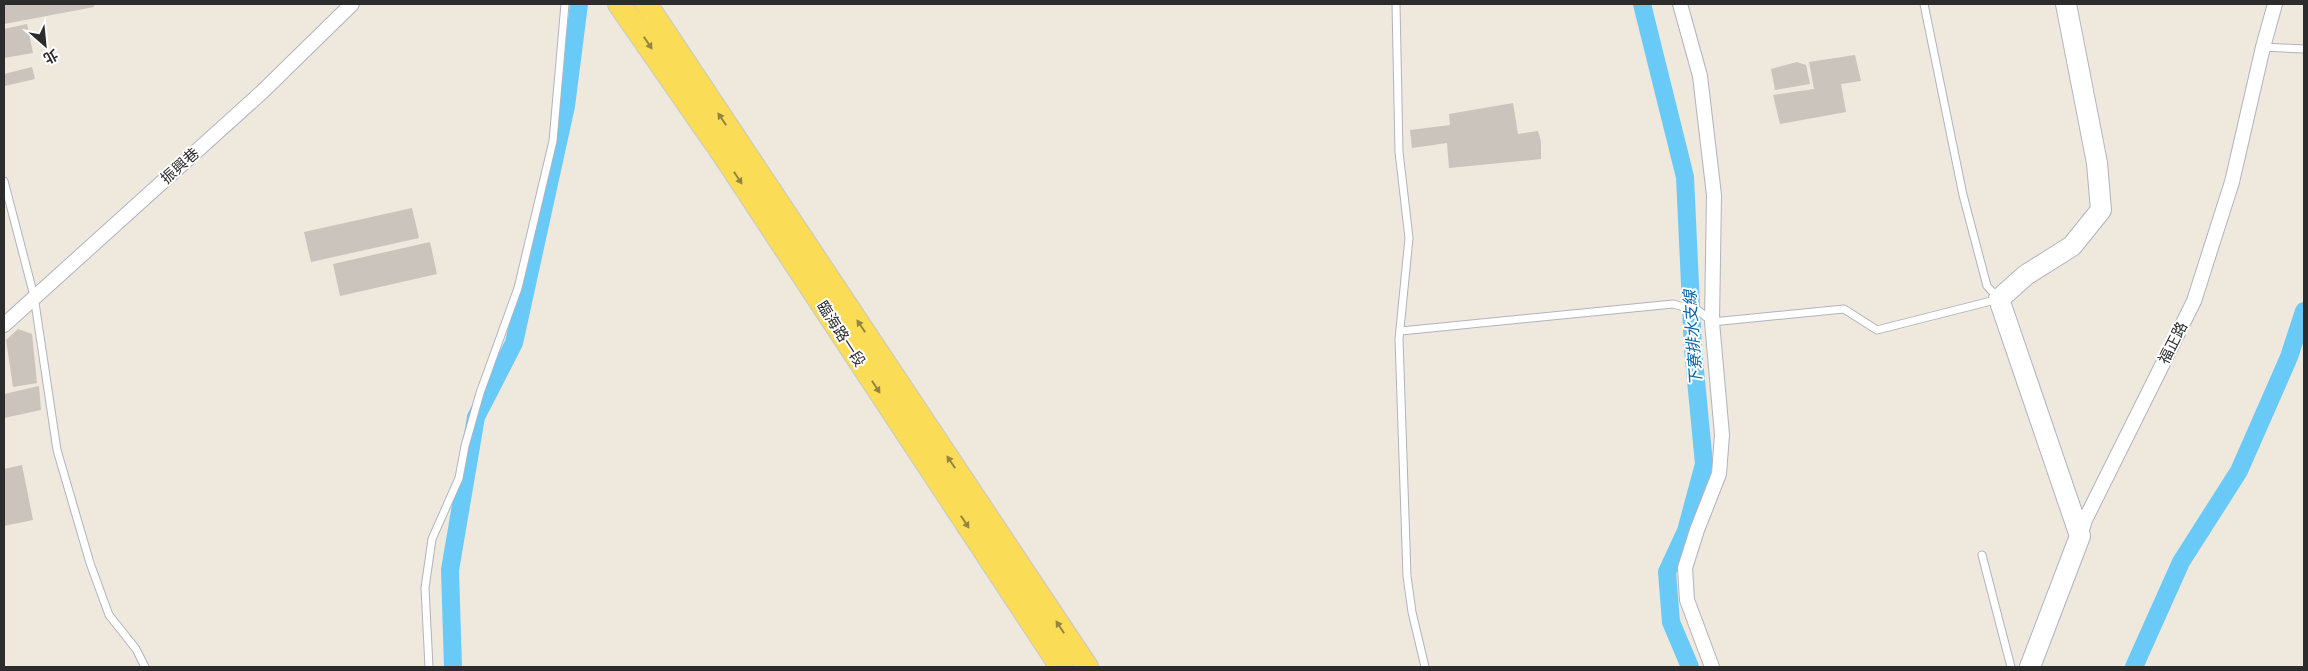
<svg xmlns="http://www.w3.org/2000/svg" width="2308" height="671" font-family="Jost,'Noto Sans TC',sans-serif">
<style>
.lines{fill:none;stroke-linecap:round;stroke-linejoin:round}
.canal{stroke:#69caf7;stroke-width:18}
.building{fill:#cac4bc}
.lane-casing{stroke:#b1b3c0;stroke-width:9}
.street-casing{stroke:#b1b3c0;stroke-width:16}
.secondary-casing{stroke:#b1b3c0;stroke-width:22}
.primary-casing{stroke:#c8c8c8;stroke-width:24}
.lane{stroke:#fff;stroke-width:7}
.street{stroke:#fff;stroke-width:14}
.secondary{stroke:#fff;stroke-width:20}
.primary{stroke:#fadc56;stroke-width:22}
.oneway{fill:#938441}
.labels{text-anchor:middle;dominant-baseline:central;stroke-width:4;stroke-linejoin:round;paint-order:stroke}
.street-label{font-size:15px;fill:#2c2c2c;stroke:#fff}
.water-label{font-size:16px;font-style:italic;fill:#0467a7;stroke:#fff}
</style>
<rect width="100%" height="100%" fill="#eee8dd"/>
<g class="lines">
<g class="canal">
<polyline points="1642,4 1685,177 1693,349 1704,464 1686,531 1667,572 1671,622 1690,667"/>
<polyline points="453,667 450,570 476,417 514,343 566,106 579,4"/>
<polyline points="2134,667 2181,562 2239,471 2289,357 2304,311"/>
</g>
</g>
<g class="building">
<polygon points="4,4 94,4 94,7 4,24"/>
<polygon points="27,24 33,53 4,58 4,29"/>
<polygon points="1855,55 1861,81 1841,84 1846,112 1780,124 1773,95 1814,89 1809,62"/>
<polygon points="1797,62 1806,65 1810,84 1775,90 1771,69"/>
<polygon points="32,67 35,79 5,86 4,74"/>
<polygon points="1513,103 1518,134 1538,131 1541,142 1541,159 1449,168 1447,143 1412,148 1410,130 1450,125 1449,114"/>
<polygon points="412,208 419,238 311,262 304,232"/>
<polygon points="430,242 437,274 340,296 333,264"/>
<polygon points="18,329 32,334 37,383 13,387 6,340"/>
<polygon points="39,386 41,410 4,418 4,394"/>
<polygon points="22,465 33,520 4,526 4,469"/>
</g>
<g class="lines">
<g class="lane-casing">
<g id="lane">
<polyline points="1396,4 1399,152 1409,238 1399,339 1407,576 1412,612 1425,667"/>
<polyline points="2263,47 2304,49"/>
<polyline points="4,181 34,296 57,450 90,563 109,615 136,649 145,667"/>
<polyline points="1401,331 1673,304 1699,311 1712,322 1844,309 1877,330 1999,299 1987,286 1963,195 1924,4"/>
<polyline points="1982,555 2011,667"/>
<polyline points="429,667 425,588 432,539 459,478 465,446 480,393 518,288 553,141 565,4"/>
</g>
</g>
<g class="street-casing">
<g id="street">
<polyline points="1680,4 1700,76 1714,195 1712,322 1722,435 1719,474 1697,530 1685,568 1687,600 1712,667"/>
<polyline points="4,325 262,92 352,4"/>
<polyline points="2080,536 2085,520 2194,301 2232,182 2263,47 2275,4"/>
</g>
</g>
<g class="secondary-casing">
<polyline id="secondary" points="2030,667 2080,536 1999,299 2026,275 2072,246 2101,210 2097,163 2066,4"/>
</g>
<g class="primary-casing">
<g id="primary">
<polyline points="619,4 725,157 1061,667"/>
<polyline points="646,4 1087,667"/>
</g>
</g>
<use href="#lane" class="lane"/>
<use href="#street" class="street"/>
<use href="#secondary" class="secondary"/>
<use href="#primary" class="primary"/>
</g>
<defs><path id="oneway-solid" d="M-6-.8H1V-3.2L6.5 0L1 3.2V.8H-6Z" transform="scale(1.25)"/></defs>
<g class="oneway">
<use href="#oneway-solid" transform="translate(648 43) rotate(56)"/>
<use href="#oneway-solid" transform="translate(722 119) rotate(-124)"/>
<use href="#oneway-solid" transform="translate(738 178) rotate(57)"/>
<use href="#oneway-solid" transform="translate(861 326) rotate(-124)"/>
<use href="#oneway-solid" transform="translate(876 387) rotate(57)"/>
<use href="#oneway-solid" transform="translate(951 462) rotate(-124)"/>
<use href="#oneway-solid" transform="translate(965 522) rotate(57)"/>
<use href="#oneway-solid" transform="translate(1060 627) rotate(-123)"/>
</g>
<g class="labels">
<g class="street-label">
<text transform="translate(180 166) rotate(-42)">振興巷</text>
<text transform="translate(841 334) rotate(57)">臨海路一段</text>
<text transform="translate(2173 343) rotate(-63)">福正路</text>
</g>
<g class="water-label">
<text transform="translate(1693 338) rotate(-94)">下寮排水支線</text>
</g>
</g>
<rect width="2308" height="671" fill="none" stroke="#2c2c2c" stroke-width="10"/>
<g transform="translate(45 45) rotate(153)" stroke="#ffffff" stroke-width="4" paint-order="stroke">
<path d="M0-4L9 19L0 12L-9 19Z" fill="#2c2c2c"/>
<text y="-8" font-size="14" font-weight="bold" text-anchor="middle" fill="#2c2c2c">北</text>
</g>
</svg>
